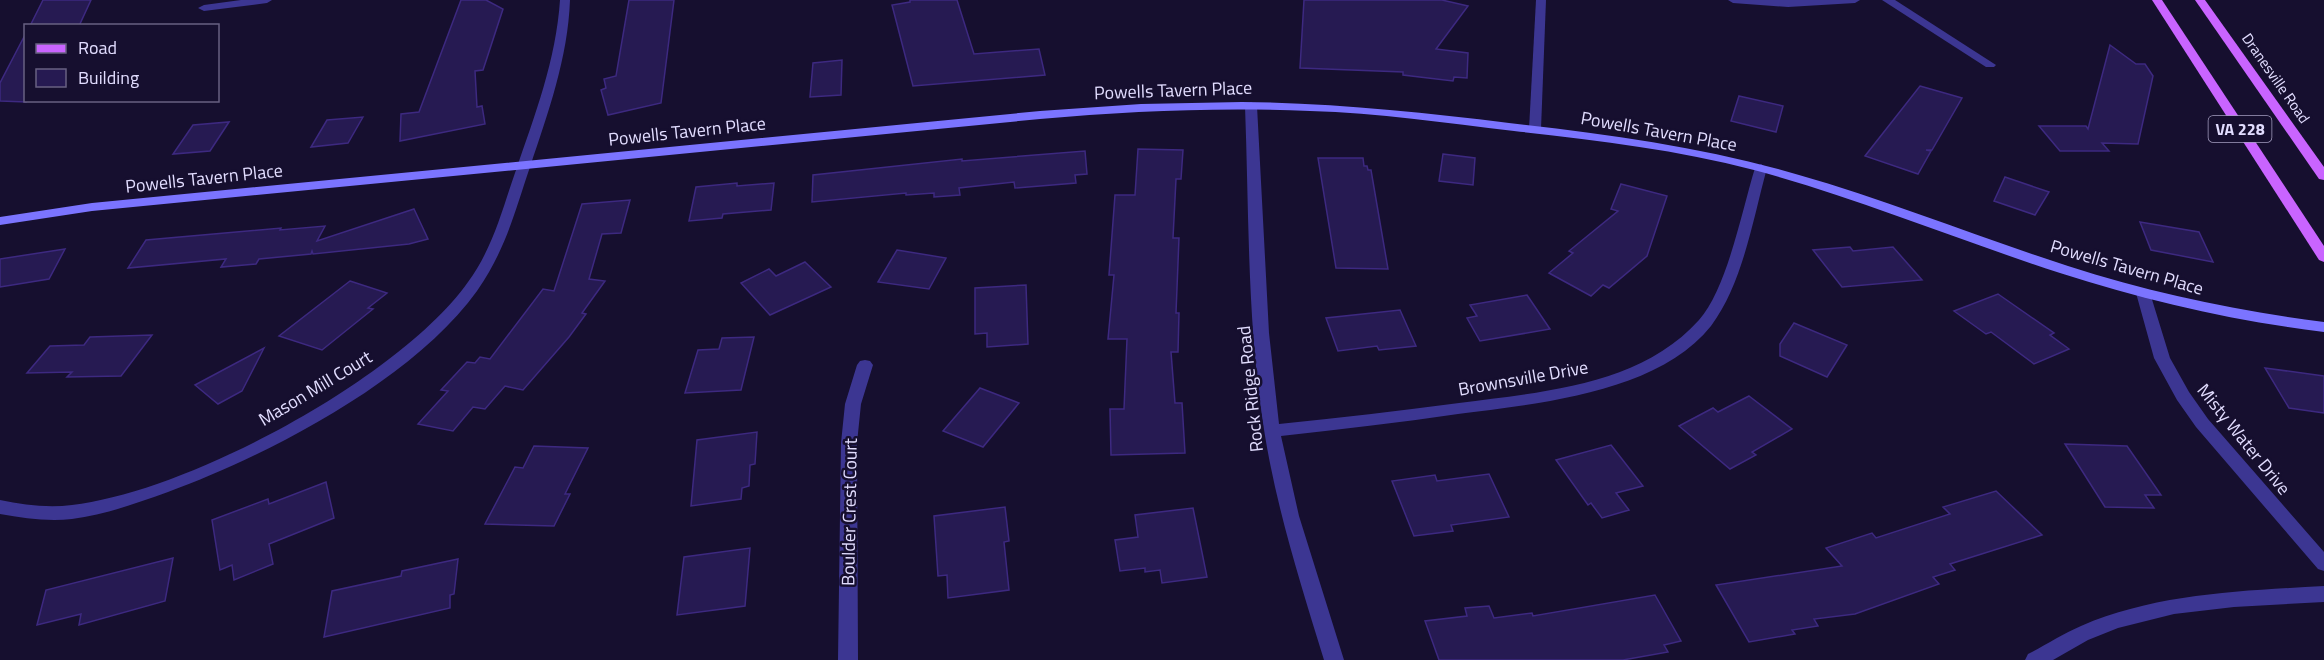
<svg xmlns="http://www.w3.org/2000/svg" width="2324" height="660" font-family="'Titillium Web',sans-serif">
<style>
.building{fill:#261a52;stroke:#3d2980;stroke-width:1.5}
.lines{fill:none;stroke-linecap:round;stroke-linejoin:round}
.street{fill:#3c3692;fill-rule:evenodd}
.secondary{fill:#7b74ff;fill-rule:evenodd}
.primary{fill:#c964ff;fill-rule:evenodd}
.labels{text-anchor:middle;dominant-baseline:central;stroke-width:5;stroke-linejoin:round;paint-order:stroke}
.far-street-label{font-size:15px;fill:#e2ddff;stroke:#160f2f}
.shield{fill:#160f2f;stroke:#a59fc1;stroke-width:1.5}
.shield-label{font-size:16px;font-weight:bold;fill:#e2ddff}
.street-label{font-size:18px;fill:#e2ddff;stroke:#160f2f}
</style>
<rect width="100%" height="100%" fill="#160f2f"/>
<g class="building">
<polygon points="43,0 91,0 79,26 30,26"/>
<polygon points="461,0 486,0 503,9 483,70 475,71 477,107 482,106 485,124 400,141 401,114 419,112"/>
<polygon points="629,0 674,0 661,103 608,115 601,90 606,88 604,79 616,76"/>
<polygon points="910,0 957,0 974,54 1039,49 1045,75 913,86 892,5 910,2"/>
<polygon points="1304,0 1442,0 1468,6 1436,49 1468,53 1467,78 1454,77 1453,81 1403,75 1403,72 1300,68"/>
<polygon points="26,33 26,102 0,101 0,83"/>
<polygon points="2110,45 2136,64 2145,64 2153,76 2138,144 2102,143 2109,151 2060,151 2039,126 2086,126 2088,129"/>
<polygon points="842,60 841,95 810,97 813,63"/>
<polygon points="1920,86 1962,98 1932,150 1926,150 1931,151 1918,174 1865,156"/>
<polygon points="1739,96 1783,106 1776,132 1731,121"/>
<polygon points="363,117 348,143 311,147 327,120"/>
<polygon points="229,122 210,151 173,154 193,125"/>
<polygon points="1138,149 1183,150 1181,179 1176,179 1173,238 1179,238 1176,313 1179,313 1178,352 1171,352 1175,403 1182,403 1185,453 1111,455 1110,409 1124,409 1127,339 1108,339 1114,275 1109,275 1115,195 1135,195"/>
<polygon points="1085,151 1087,174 1075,175 1076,183 1015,188 1014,182 959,188 960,195 934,197 934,193 906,195 906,193 812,202 813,175 962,159 962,161"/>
<polygon points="1443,154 1475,158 1473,185 1439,181"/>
<polygon points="1318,158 1363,158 1364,166 1367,166 1368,170 1371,170 1388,269 1336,268"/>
<polygon points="2005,177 2049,192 2035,215 1994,201"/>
<polygon points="737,183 737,186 774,183 771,210 723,214 722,218 689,221 696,187"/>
<polygon points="1621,184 1667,196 1647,256 1609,288 1603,285 1591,296 1549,273 1573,253 1569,251 1618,211 1611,209"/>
<polygon points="630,200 621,233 602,234 589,279 605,281 582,313 586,314 569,337 523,390 505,386 485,409 473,407 453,431 418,424 448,391 441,390 467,362 475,363 480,357 490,359 543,289 554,291 582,204"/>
<polygon points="414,209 428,239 409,244 313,254 312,251 311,254 259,259 256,264 221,267 226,259 128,268 146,240 281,228 280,230 325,226 317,241"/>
<polygon points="2140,222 2199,232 2213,262 2151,250"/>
<polygon points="1850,247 1853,251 1893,247 1922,280 1842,287 1813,250"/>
<polygon points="65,249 49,279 0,287 0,259"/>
<polygon points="897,250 946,258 929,289 878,282"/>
<polygon points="805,262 831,287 770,315 741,283 769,269 776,276"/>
<polygon points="350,281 387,293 368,308 373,309 322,350 279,336"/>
<polygon points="1026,285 1028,344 987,347 987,333 975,334 975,288"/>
<polygon points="1998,294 2054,333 2050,335 2069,349 2034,364 1991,332 1986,334 1954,311"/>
<polygon points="1527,295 1550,329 1480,341 1467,318 1477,316 1470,305"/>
<polygon points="1400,310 1416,346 1379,350 1377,346 1338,351 1326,318"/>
<polygon points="1794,323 1847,345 1827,377 1780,356 1780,344"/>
<polygon points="152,335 121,376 67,377 72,372 27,373 50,346 84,345 90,337"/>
<polygon points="754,337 741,390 685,393 698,350 719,349 722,338"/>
<polygon points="264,348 242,391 218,404 195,385"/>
<polygon points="2265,368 2324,376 2324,413 2289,408"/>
<polygon points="980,388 1019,403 983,447 943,431"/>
<polygon points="1749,396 1792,429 1752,452 1756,455 1730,469 1679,426 1713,408 1718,412"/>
<polygon points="757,432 755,464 750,465 749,486 742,488 741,499 691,506 697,440"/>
<polygon points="2065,444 2127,446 2161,495 2145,495 2154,508 2105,507"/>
<polygon points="1611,445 1643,486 1616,493 1629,510 1602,518 1591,503 1588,505 1556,460"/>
<polygon points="534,446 588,448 565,494 570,494 554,526 485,524 515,467 523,468"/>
<polygon points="1489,474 1509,517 1451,525 1453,531 1414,536 1392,481 1435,475 1437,481"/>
<polygon points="326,482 334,518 269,544 273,564 234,580 232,565 220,570 212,520 268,499 269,504"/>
<polygon points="1996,491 2042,535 1950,564 1955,570 1933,577 1939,584 1855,614 1814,619 1818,626 1792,630 1795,634 1749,642 1716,585 1842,566 1826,548 1872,533 1876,538 1950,514 1943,507"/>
<polygon points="1005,507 1009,541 1004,542 1009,590 948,598 947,575 938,576 934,516"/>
<polygon points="1193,508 1207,577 1162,583 1160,570 1145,572 1145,568 1120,571 1115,540 1138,537 1135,515"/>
<polygon points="750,548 745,606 677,615 684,557"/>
<polygon points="173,558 165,601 79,625 81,614 37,625 46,590"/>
<polygon points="458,559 454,594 450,595 450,608 324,637 332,591 401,576 402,571"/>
<polygon points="1655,595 1681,641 1664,645 1668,652 1623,660 1439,660 1425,621 1467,616 1465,608 1489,606 1494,618 1532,613 1533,616"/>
</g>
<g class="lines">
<g class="street">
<polygon points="241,0 272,0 267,3 204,11 198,8 204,5"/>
<path d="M560 0H570C568 58 548 113 530 167 514 214 506 249 477 291 413 380 269 455 168 492 137 503 105 515 72 519 48 522 24 518 0 514V500C24 505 48 508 72 505 188 492 400 378 468 282 493 248 502 210 516 170 535 115 556 60 560 0Z"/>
<polygon points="1536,0 1546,0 1541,129 1535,133 1529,129"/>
<polygon points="1728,0 1860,0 1855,3 1788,7 1733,3"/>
<polygon points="1882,0 1895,0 1996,65 1994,67 1986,67"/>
<path d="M1251 102 1257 106 1269 333 1279 424C1339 418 1399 411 1459 403 1541 392 1640 386 1699 320 1727 289 1742 210 1755 168L1761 164 1767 168C1753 219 1743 283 1711 326 1658 393 1536 404 1458 414 1399 423 1340 429 1281 436L1299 516 1344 660H1324C1300 582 1275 504 1263 423 1247 318 1249 212 1245 106Z"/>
<polygon points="2143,288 2150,293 2170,358 2189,392 2208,419 2324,552 2324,571 2318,569 2196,427 2177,400 2154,358 2136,293"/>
<polygon points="865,360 870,361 873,365 861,404 857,443 858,660 838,660 841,443 845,404 857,365 860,361"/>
<path d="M2324 586V602L2234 607 2174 614 2118 628 2088 640 2053 660H2025L2028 654C2046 645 2062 634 2081 626 2158 593 2242 591 2324 586Z"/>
</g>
<path class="secondary" d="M1242 102C1332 103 1420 112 1509 123 1607 134 1704 147 1799 175 1890 201 1978 237 2068 266 2152 293 2237 311 2324 322V332C2234 321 2147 301 2060 273 1958 240 1858 198 1754 170 1675 149 1594 140 1514 131 1446 123 1378 113 1310 111 1220 107 1130 111 1040 119L92 211 0 225V217L92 203 1040 111 1141 104Z"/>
<g class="primary">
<polygon points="2152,0 2162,0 2324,246 2324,262 2319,260"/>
<polygon points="2195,0 2205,0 2324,167 2324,180 2319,179"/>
</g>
</g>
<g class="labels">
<g class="far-street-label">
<text transform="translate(2276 78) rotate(55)">Dranesville Road</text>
</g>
<rect class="shield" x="2208.5" y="116" width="63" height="26" rx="4.5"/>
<g class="shield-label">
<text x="2240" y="129">VA 228</text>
</g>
<g class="street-label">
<text transform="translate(1173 90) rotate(-2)">Powells Tavern Place</text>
<text transform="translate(687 131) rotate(-6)">Powells Tavern Place</text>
<text transform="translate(1659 131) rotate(10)">Powells Tavern Place</text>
<text transform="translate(204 178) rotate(-6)">Powells Tavern Place</text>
<text transform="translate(2127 267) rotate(16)">Powells Tavern Place</text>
<text transform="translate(1523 378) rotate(-10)">Brownsville Drive</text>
<text transform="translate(315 388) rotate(-31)">Mason Mill Court</text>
<text transform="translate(1250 389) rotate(-96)">Rock Ridge Road</text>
<text transform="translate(2244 439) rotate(51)">Misty Water Drive</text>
<text transform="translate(849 512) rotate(-89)">Boulder Crest Court</text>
</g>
</g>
<rect x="24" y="24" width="195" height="78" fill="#160f2f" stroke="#686182" stroke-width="1.5"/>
<rect x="36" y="44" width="30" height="9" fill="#c964ff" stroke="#686182" stroke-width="1.5"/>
<text x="78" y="54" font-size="18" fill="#e2ddff">Road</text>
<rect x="36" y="69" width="30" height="18" fill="#261a52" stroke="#686182" stroke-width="1.5"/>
<text x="78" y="84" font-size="18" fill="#e2ddff">Building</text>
</svg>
